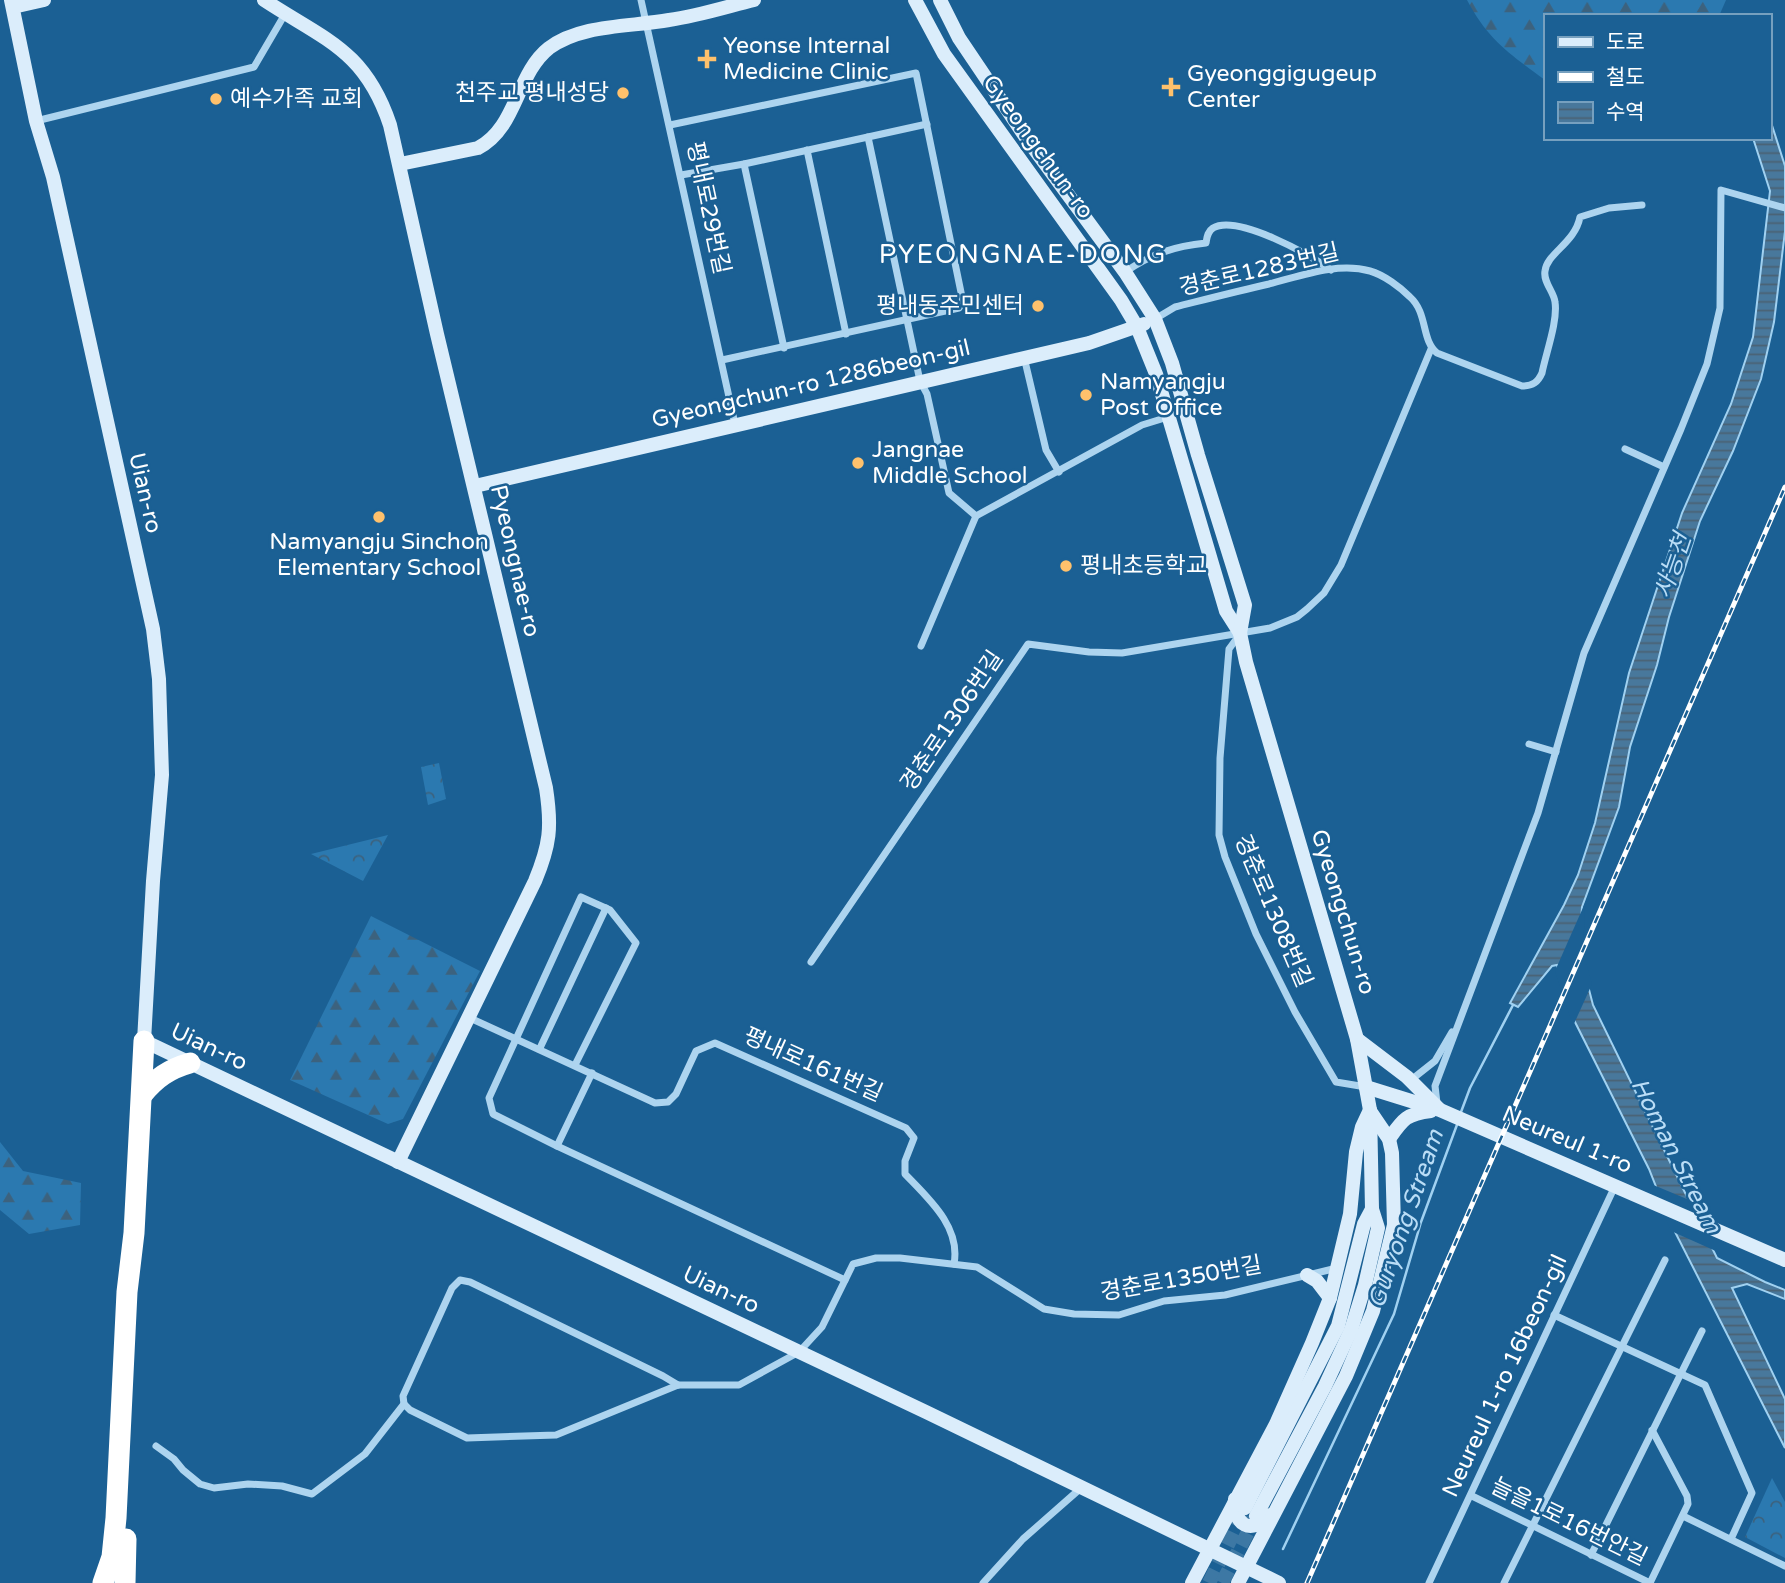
<svg xmlns="http://www.w3.org/2000/svg" width="1785" height="1583" font-family="'Varela Round','Noto Sans KR',sans-serif">
<style>
.forest{fill:url(#forest-firs)}
.park{fill:url(#park-crowns)}
.water{fill:url(#water-rules);stroke:#a0d1f1;stroke-width:2}
.pier{fill:#1b6094}
.lines{fill:none;stroke-linecap:round;stroke-linejoin:round}
.stream{stroke:#a0d1f1;stroke-width:2.5}
.secondary-tunnel{stroke:#3d78a4;stroke-width:14;stroke-dasharray:14 7;stroke-linecap:butt}
.street{stroke:#add4ef;stroke-width:7}
.secondary{stroke:#dbedfb;stroke-width:14}
.highway{stroke:#fff;stroke-width:21}
.rail-casing{stroke:#fff;stroke-width:5}
.rail{stroke:#1b6094;stroke-width:2.5;stroke-dasharray:8;stroke-linecap:butt}
.poi-dot{fill:#ffc16c;stroke:#1b6094;stroke-width:2.5}
.labels{text-anchor:middle;dominant-baseline:central;stroke-width:5;stroke-linejoin:round;paint-order:stroke}
.poi-label{font-size:23px;fill:#fff;stroke:#1b6094;text-anchor:start}
.street-label{font-size:23px;fill:#fff;stroke:#1b6094}
.water-label{font-size:24px;font-style:italic;fill:#baddf6;stroke:#1b6094}
.quarter-label{font-size:26px;letter-spacing:2px;fill:#fff;stroke:#1b6094}
</style>
<defs>
<pattern id="forest-firs" width="22" height="20" patternUnits="userSpaceOnUse" patternTransform="scale(1.75)"><rect width="22" height="20" fill="#2b79b0"/><path d="M5 1l3.5 6h-7zM16 11l3.5 6h-7z" fill="#3c627e"/></pattern>
<pattern id="park-crowns" width="20" height="18" patternUnits="userSpaceOnUse" patternTransform="scale(1.75)"><rect width="20" height="18" fill="#2b79b0"/><path d="M2 6a3 3 0 1 1 6 0M12 15a3 3 0 1 1 6 0" fill="none" stroke="#3c627e"/></pattern>
<pattern id="water-rules" width="6" height="5" patternUnits="userSpaceOnUse" patternTransform="scale(1.75)"><rect width="6" height="5" fill="#48789c"/><path d="M0 2.5h6" fill="none" stroke="#4a6274"/></pattern>
</defs>
<rect width="100%" height="100%" fill="#1b6094"/>
<g class="forest">
<path d="M1467 0H1726L1719 16H1545V80C1510 54 1488 40 1467 0Z"/>
<polygon points="371,916 480,971 403,1119 388,1124 290,1080"/>
<polygon points="0,1142 23,1171 81,1183 80,1225 29,1234 0,1210"/>
</g>
<g class="park">
<polygon points="439,763 446,799 428,805 421,767"/>
<polygon points="388,835 363,881 311,854"/>
<polygon points="1772,1478 1785,1502 1785,1558 1745,1537"/>
</g>
<polygon class="water" points="1769,116 1785,166 1785,231 1774,322 1761,379 1733,451 1700,521 1669,617 1657,665 1630,747 1619,807 1582,907 1579,951 1593,1005 1717,1258 1765,1282 1785,1290 1785,1299 1747,1284 1732,1288 1785,1399 1785,1448 1670,1222 1649,1169 1574,1020 1557,965 1552,966 1518,1007 1510,1003 1564,905 1578,875 1595,823 1629,673 1682,513 1731,404 1753,337 1770,191 1753,138 1769,138"/>
<g class="pier">
<polygon points="1600,869 1585,908 1583,951 1592,984 1573,1026 1555,971"/>
<polygon points="1651,1184 1694,1202 1718,1252 1671,1231"/>
</g>
<g class="lines">
<g class="stream">
<polyline points="1461,1112 1470,1088 1513,1005"/>
<polyline points="1283,1549 1394,1314 1421,1222 1458,1122"/>
</g>
<g class="secondary-tunnel">
<polyline points="1209,1583 1245,1510"/>
<polyline points="1222,1583 1256,1516"/>
</g>
<g class="street">
<polyline points="641,0 735,424"/>
<polyline points="36,121 254,67 285,14"/>
<polyline points="670,125 916,73 963,302 959,308 722,360"/>
<polyline points="868,137 927,124"/>
<polyline points="807,150 846,334"/>
<polyline points="744,164 784,348"/>
<polyline points="681,175 744,164 868,137 920,381 927,394 949,493 976,516"/>
<path d="M1125 272C1151 254 1175 246 1206 243 1207 238 1207 232 1213 228 1237 214 1311 255 1331 270"/>
<path d="M1155 319 1175 307C1207 299 1238 291 1269 284 1301 276 1337 262 1370 271 1384 275 1400 287 1410 297 1428 313 1421 340 1437 353L1522 386C1533 386 1538 382 1542 373 1546 353 1558 321 1555 302 1554 292 1543 282 1545 271 1547 253 1575 243 1580 217L1609 208 1642 205"/>
<polyline points="1024,357 1046,450 1059,472"/>
<polyline points="1625,449 1664,467"/>
<polyline points="1240,634 1229,649 1220,758 1219,835 1225,857 1256,934 1295,1012 1336,1082 1366,1087"/>
<polyline points="921,646 976,516 1142,425 1168,417"/>
<polyline points="1529,744 1556,752"/>
<polyline points="811,962 1028,644 1089,652 1122,653 1270,628 1297,617 1307,609 1324,593 1341,565 1431,349"/>
<path d="M470 1018 655 1103 668 1102 676 1094 696 1051 715 1043 906 1128 914 1138 905 1161V1174C929 1199 961 1227 954 1264"/>
<polyline points="540,1048 606,908"/>
<polyline points="575,1065 636,943 610,910 581,897 489,1098 493,1114 557,1146 845,1280"/>
<polyline points="1411,1080 1435,1061 1452,1032"/>
<polyline points="1437,1103 1435,1086 1538,813 1584,653 1681,429 1707,364 1720,308 1721,190 1785,208"/>
<polyline points="557,1146 592,1073"/>
<polyline points="1554,1315 1705,1385 1752,1493 1731,1539"/>
<polyline points="404,1404 403,1396 452,1288 460,1280 470,1282 663,1376 678,1385"/>
<polyline points="156,1446 174,1459 183,1470 200,1484 214,1488 248,1484 282,1486 312,1494 365,1454 404,1404 410,1410 467,1438 556,1435 678,1385 739,1385 799,1352 822,1327 853,1264 876,1258 900,1258 977,1267 1044,1309 1074,1314 1119,1315 1164,1301 1225,1295 1337,1268"/>
<polyline points="1472,1496 1650,1583"/>
<polyline points="1683,1516 1785,1566"/>
<polyline points="1591,1555 1702,1331"/>
<polyline points="983,1583 1023,1539 1081,1488"/>
<polyline points="1429,1583 1615,1186"/>
<polyline points="1504,1583 1665,1260"/>
<polyline points="1650,1583 1688,1504 1687,1496 1652,1430"/>
</g>
<g class="secondary">
<polyline points="11,0 36,121 53,177 153,629 159,679 162,775 153,881 144,1041 926,1412 1279,1583"/>
<path d="M264 0C325 40 365 50 390 125L437 334 546 788C552 827 550 845 535 881L398 1162"/>
<polyline points="915,0 944,54 1121,300 1137,327 1156,374 1226,611 1240,633"/>
<polyline points="940,0 959,38 1027,139 1125,272 1155,319 1172,363 1198,455 1245,605 1240,633 1246,662 1357,1039 1370,1110 1372,1209 1378,1228 1365,1285 1351,1330 1325,1386 1256,1516"/>
<polyline points="13,7 44,0"/>
<path d="M400 164 478 148C517 128 516 74 549 48 581 24 631 27 669 20 698 16 726 7 754 0"/>
<polyline points="475,486 1089,343 1144,324"/>
<polyline points="1357,1039 1407,1077 1439,1109"/>
<polyline points="1366,1087 1440,1110 1785,1260"/>
<path d="M1389 1139C1403 1119 1406 1114 1431 1111"/>
<polyline points="1307,1275 1317,1281 1330,1298"/>
<path d="M1235 1499C1233 1525 1251 1536 1270 1515"/>
<polyline points="1245,1508 1338,1326 1364,1224 1372,1209"/>
<polyline points="1192,1583 1276,1424 1312,1343 1330,1298 1350,1214 1356,1152 1362,1127 1370,1110"/>
<polyline points="1238,1583 1346,1376 1373,1311 1394,1225 1392,1153 1389,1139 1370,1111"/>
</g>
<g class="highway">
<path d="M142 1095C156 1078 169 1069 190 1063"/>
<polyline points="103,1583 112,1557 116,1518 127,1292 134,1233 144,1041"/>
<polyline points="125,1583 126,1539"/>
</g>
<g class="rail-casing">
<polyline id="rail" points="1307,1583 1785,487"/>
</g>
<use href="#rail" class="rail"/>
</g>
<g class="poi-dot">
<path d="M703.5 48.5h7v7h7v7h-7v7h-7v-7h-7v-7h7z"/>
<path d="M1167.5 76.5h7v7h7v7h-7v7h-7v-7h-7v-7h7z"/>
<circle cx="623" cy="93" r="7"/>
<circle cx="216" cy="99" r="7"/>
<circle cx="1038" cy="306" r="7"/>
<circle cx="1086" cy="395" r="7"/>
<circle cx="858" cy="463" r="7"/>
<circle cx="379" cy="517" r="7"/>
<circle cx="1066" cy="566" r="7"/>
</g>
<g class="labels">
<g class="poi-label">
<text x="723" y="46">Yeonse Internal<tspan x="723" dy="26">Medicine Clinic</tspan></text>
<text x="1187" y="74">Gyeonggigugeup<tspan x="1187" dy="26">Center</tspan></text>
<text x="609" y="93" text-anchor="end">천주교 평내성당</text>
<text x="230" y="99">예수가족 교회</text>
<text x="1024" y="306" text-anchor="end">평내동주민센터</text>
<text x="1100" y="382">Namyangju<tspan x="1100" dy="26">Post Office</tspan></text>
<text x="872" y="450">Jangnae<tspan x="872" dy="26">Middle School</tspan></text>
<text x="379" y="542" text-anchor="middle">Namyangju Sinchon<tspan x="379" dy="26">Elementary School</tspan></text>
<text x="1080" y="566">평내초등학교</text>
</g>
<g class="street-label">
<text transform="translate(1038 147) rotate(54)">Gyeongchun-ro</text>
<text transform="translate(708 208) rotate(78)">평내로29번길</text>
<text transform="translate(1259 270) rotate(-13)">경춘로1283번길</text>
<text transform="translate(811 384) rotate(-13)">Gyeongchun-ro 1286beon-gil</text>
<text transform="translate(145 493) rotate(77)">Uian-ro</text>
<text transform="translate(515 561) rotate(77)">Pyeongnae-ro</text>
<text transform="translate(952 721) rotate(-56)">경춘로1306번길</text>
<text transform="translate(1273 911) rotate(67)">경춘로1308번길</text>
<text transform="translate(1343 912) rotate(73)">Gyeongchun-ro</text>
<text transform="translate(209 1047) rotate(25)">Uian-ro</text>
<text transform="translate(813 1065) rotate(24)">평내로161번길</text>
<text transform="translate(1567 1140) rotate(23)">Neureul 1-ro</text>
<text transform="translate(1181 1279) rotate(-10)">경춘로1350번길</text>
<text transform="translate(721 1290) rotate(25)">Uian-ro</text>
<text transform="translate(1505 1376) rotate(-65)">Neureul 1-ro 16beon-gil</text>
<text transform="translate(1569 1522) rotate(26)">늘을1로16번안길</text>
</g>
<g class="water-label">
<text transform="translate(1673 566) rotate(-71)">사능천</text>
<text transform="translate(1676 1156) rotate(63)">Homan Stream</text>
<text transform="translate(1406 1219) rotate(-71)">Guryong Stream</text>
</g>
<g class="quarter-label">
<text x="1023" y="254">PYEONGNAE-DONG</text>
</g>
</g>
<rect x="1544" y="14" width="228" height="126" fill="#1b6094" stroke="#76a0bf" stroke-width="2"/>
<rect x="1558" y="37" width="35" height="10" fill="#dbedfb" stroke="#76a0bf" stroke-width="2"/>
<text x="1606" y="49" font-size="21" fill="#ffffff">도로</text>
<rect x="1558" y="72" width="35" height="10" fill="#ffffff" stroke="#76a0bf" stroke-width="2"/>
<text x="1606" y="84" font-size="21" fill="#ffffff">철도</text>
<rect x="1558" y="102" width="35" height="21" fill="url(#water-rules)" stroke="#76a0bf" stroke-width="2"/>
<text x="1606" y="119" font-size="21" fill="#ffffff">수역</text>
</svg>
